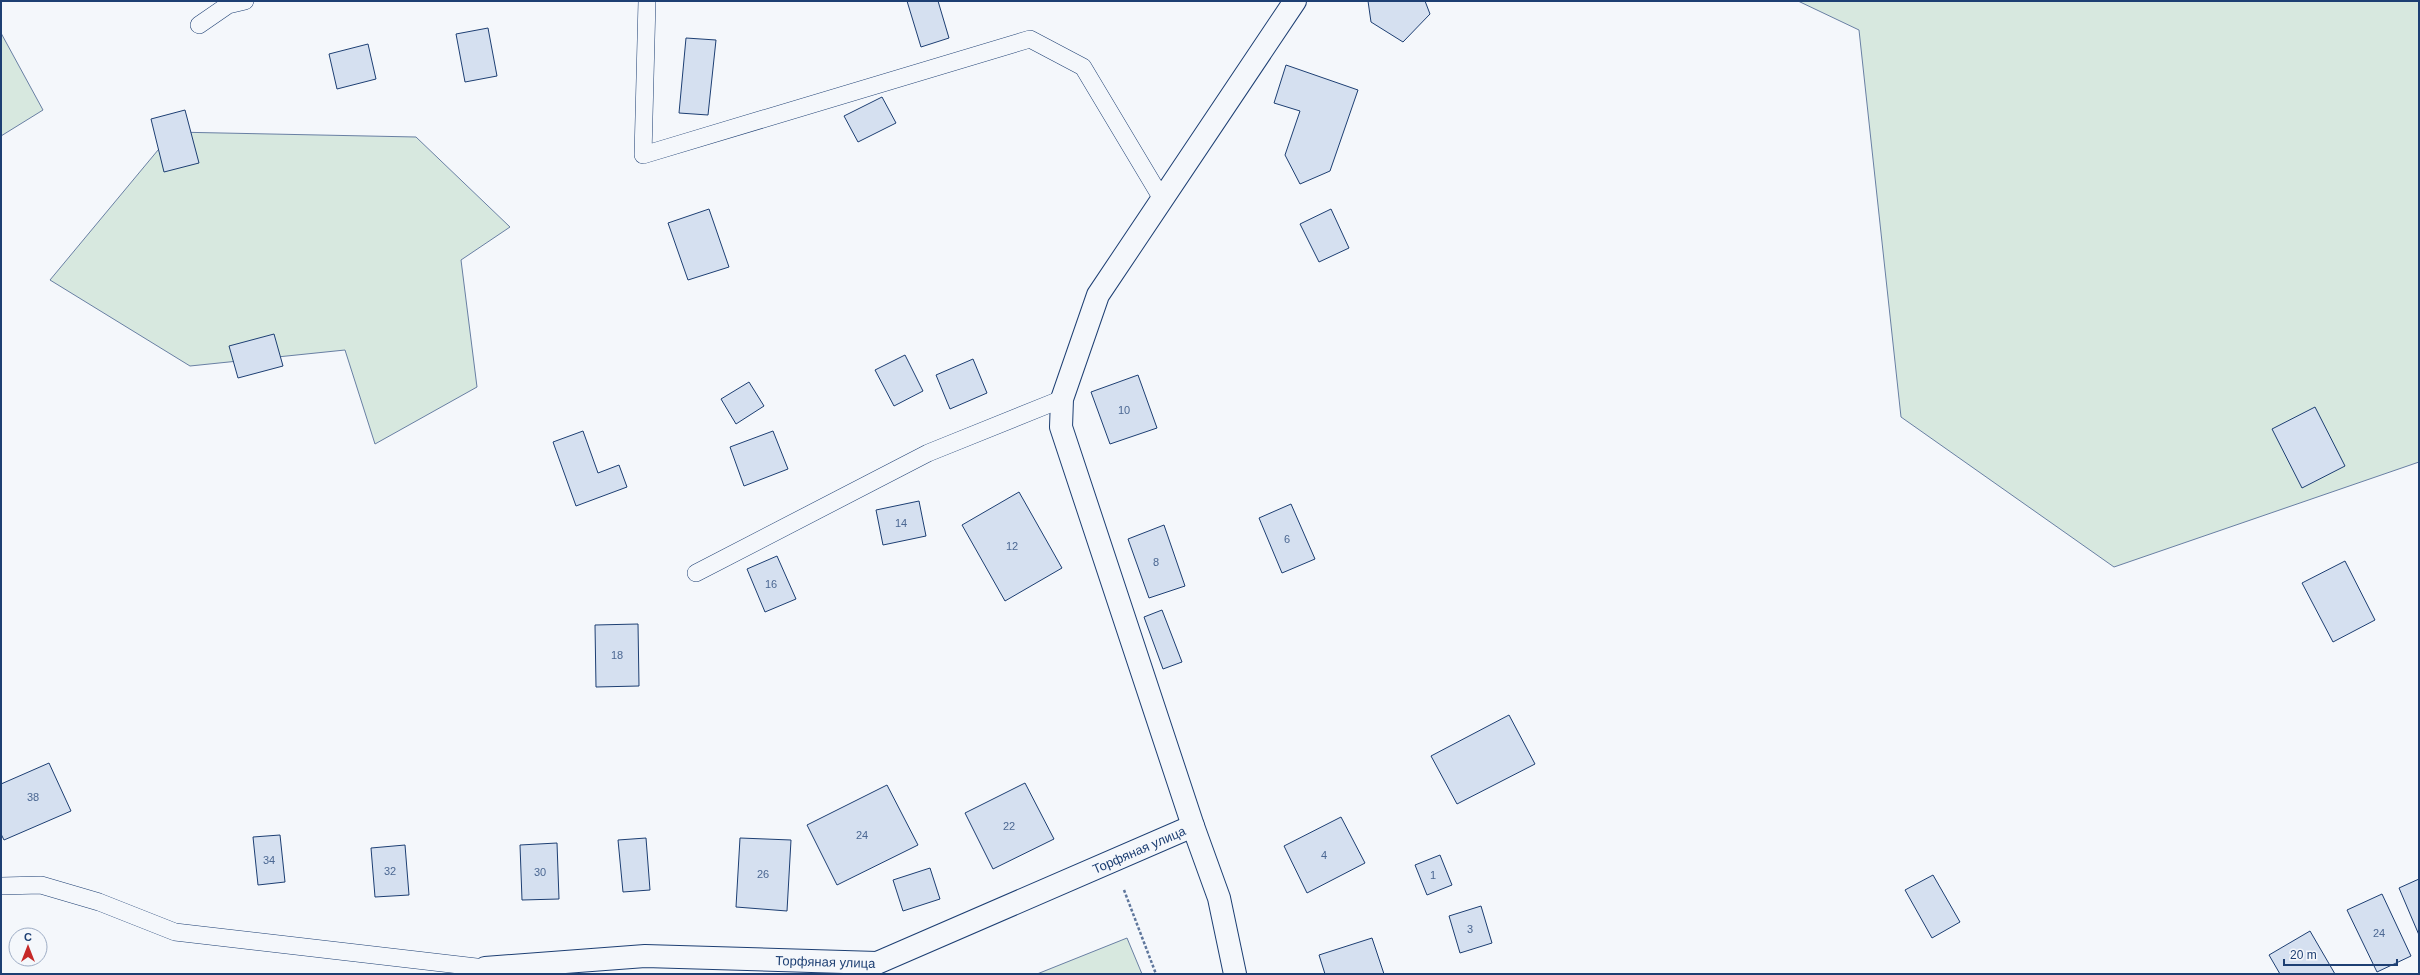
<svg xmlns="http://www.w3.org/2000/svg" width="2420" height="975" font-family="Helvetica,sans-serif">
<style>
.green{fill:#d7e8df;stroke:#687fa3}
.building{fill:#d5e0f0;stroke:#1d3f73}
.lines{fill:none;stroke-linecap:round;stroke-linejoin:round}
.service-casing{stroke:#1d3f73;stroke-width:18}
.minor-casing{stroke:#1d3f73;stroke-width:24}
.path{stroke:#5e769c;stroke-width:2.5;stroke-dasharray:3 2;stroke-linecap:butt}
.service{stroke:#f4f7fb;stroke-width:17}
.minor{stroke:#f4f7fb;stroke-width:22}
.labels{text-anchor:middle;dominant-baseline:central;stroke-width:3;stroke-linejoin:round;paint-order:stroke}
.number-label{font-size:11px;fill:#4b6792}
.street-label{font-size:13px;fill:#1d3f73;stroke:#f4f7fb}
</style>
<rect width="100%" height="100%" fill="#f4f7fb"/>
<g class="green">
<polygon points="1798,1 2419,1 2419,462 2114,567 1901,417 1859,30"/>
<polygon points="1,33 43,110 1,136"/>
<polygon points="173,132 416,137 510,227 461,260 477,387 375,444 345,350 190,366 50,280"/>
<polygon points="1127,938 1142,974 1037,974"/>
</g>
<g class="building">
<polygon points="907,1 938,1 949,38 921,47"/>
<polygon points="1368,1 1425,1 1430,14 1403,42 1371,22"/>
<polygon points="488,28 497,76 465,82 456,34"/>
<polygon points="686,38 716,40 708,115 679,113"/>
<polygon points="368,44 376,79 337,89 329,54"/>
<polygon points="1286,65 1358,90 1330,171 1300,184 1285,155 1300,111 1274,103"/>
<polygon points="882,97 896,123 858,142 844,116"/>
<polygon points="185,110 199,163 164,172 151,119"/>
<polygon points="709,209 729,267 688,280 668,223"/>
<polygon points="1331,209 1349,248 1319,262 1300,224"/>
<polygon points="274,334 283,366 238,378 229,346"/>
<polygon points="905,355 923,391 894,406 875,370"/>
<polygon points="973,359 987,393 950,409 936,375"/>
<polygon points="1138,375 1157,428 1110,444 1091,392"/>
<polygon points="749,382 764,406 736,424 721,399"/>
<polygon points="2315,407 2345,466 2302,488 2272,429"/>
<polygon points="583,431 598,473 619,465 627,487 576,506 553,442"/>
<polygon points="773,431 788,469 744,486 730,447"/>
<polygon points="1019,492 1062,568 1005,601 962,525"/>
<polygon points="919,501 926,536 883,545 876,510"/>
<polygon points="1291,504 1315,559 1282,573 1259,518"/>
<polygon points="1164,525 1185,586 1149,598 1128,539"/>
<polygon points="777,556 796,599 765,612 747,569"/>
<polygon points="2345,561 2375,620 2333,642 2302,583"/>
<polygon points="1162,610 1182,662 1163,669 1144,617"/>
<polygon points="638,624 639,686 596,687 595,625"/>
<polygon points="1509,715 1535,764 1457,804 1431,756"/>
<polygon points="49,763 71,811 4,840 1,834 1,784"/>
<polygon points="1025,783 1054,839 993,869 965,813"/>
<polygon points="887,785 918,845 837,885 807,825"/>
<polygon points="1341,817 1365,863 1307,893 1284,846"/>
<polygon points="280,835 285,882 258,885 253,837"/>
<polygon points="646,838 650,890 623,892 618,840"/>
<polygon points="740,838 791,840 787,911 736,907"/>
<polygon points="557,843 559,899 522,900 520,845"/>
<polygon points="405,845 409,895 375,897 371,848"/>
<polygon points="1440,855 1452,885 1427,895 1415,865"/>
<polygon points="930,868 940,899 903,911 893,880"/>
<polygon points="1933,875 1960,922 1932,938 1905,890"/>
<polygon points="2419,879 2419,935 2399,888"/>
<polygon points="2382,894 2411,956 2377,972 2347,910"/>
<polygon points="1481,906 1492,943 1460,953 1449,916"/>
<polygon points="2310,931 2335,974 2280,974 2269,955"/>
<polygon points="1372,938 1384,974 1325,974 1319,955"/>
</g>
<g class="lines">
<g class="service-casing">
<g id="service">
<polyline points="647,1 643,155 1030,39 1083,67 1162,199"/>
<polyline points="199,25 228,5 245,1"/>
<polyline points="696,573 928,453 1062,399"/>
<polyline points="1,886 41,885 99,902 175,932 485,968"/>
</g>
</g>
<g class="minor-casing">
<g id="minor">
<path id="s1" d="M484 974 485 968 645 956 877 963 1193 826"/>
<polyline points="1235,974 1219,898 1193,826 1061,427 1062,399 1098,295 1295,1"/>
</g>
</g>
<polyline class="path" points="1124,890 1156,974"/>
<use href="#service" class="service"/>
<use href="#minor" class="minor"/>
</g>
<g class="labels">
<g class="number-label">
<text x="1124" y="410">10</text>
<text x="901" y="523">14</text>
<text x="1287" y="539">6</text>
<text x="1012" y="546">12</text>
<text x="1156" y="562">8</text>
<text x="771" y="584">16</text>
<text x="617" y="655">18</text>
<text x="33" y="797">38</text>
<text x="1009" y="826">22</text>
<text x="862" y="835">24</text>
<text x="1324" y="855">4</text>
<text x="269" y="860">34</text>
<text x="390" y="871">32</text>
<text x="540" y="872">30</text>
<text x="763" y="874">26</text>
<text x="1433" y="875">1</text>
<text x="1470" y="929">3</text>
<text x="2379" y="933">24</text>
</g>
<g class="street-label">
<text stroke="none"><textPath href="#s1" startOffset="684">Торфяная улица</textPath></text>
<text stroke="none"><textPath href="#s1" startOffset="347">Торфяная улица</textPath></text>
</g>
</g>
<rect width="2420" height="975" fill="none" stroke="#1d3f73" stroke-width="4"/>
<g transform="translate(28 947)"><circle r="19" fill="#f4f7fb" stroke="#9eadc5"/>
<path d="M0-3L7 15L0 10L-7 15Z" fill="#c62828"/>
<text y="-6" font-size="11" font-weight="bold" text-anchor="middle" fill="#1d3f73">С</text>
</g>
<path d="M2284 959v6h113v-6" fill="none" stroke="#1d3f73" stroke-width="2"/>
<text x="2290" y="959" font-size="12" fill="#1d3f73" stroke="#f4f7fb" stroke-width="3" paint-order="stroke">20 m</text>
</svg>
